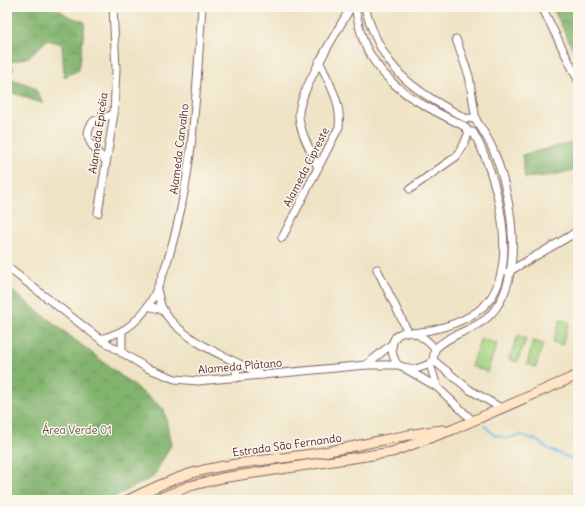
<svg xmlns="http://www.w3.org/2000/svg" width="585" height="507" font-family="Delius,sans-serif">
<style>
.forest{fill:url(#forest-crowns);stroke:#666a4c}
.pitch{fill:#a3d280;stroke:#767856}
.lines{fill:none;stroke-linecap:round;stroke-linejoin:round}
.stream{stroke:#6bbee7;stroke-width:2}
.minor-casing{stroke:#836461;stroke-width:9}
.secondary-casing{stroke:#836461;stroke-width:11}
.minor{stroke:#fff;stroke-width:7}
.secondary{stroke:#ffe4c6;stroke-width:9}
.labels{text-anchor:middle;dominant-baseline:central;stroke-width:3;stroke-linejoin:round;paint-order:stroke}
.street-label{font-size:11px;fill:#4a1f2b;stroke:#fbf7ec}
.park-label{font-size:11px;fill:#655544;stroke:#fbf7ec}
</style>
<defs>
<pattern id="forest-crowns" width="20" height="18" patternUnits="userSpaceOnUse"><rect width="20" height="18" fill="#82b46e"/><path d="M2 6a3 3 0 1 1 6 0M12 15a3 3 0 1 1 6 0" fill="none" stroke="#6c925b"/></pattern>
</defs>
<rect width="100%" height="100%" fill="#fbf7ec"/>
<filter id="ink" filterUnits="userSpaceOnUse"><feTurbulence type="fractalNoise" baseFrequency=".025" numOctaves="2"/><feDisplacementMap in="SourceGraphic" scale="8" xChannelSelector="R" yChannelSelector="G"/><feConvolveMatrix kernelMatrix="1 2 1 2 8 2 1 2 1" color-interpolation-filters="sRGB"/></filter>
<filter id="wash" filterUnits="userSpaceOnUse"><feTurbulence type="fractalNoise" baseFrequency=".012" numOctaves="4" result="noise"/><feDisplacementMap in="SourceGraphic" scale="16" xChannelSelector="R" yChannelSelector="G"/><feGaussianBlur stdDeviation="0.9" result="paint"/><feColorMatrix in="noise" values="0 0 0 0 0 0 0 0 0 0 0 0 0 0 0 0 0 1.4 0 .05"/><feComposite in="paint" operator="in"/></filter>
<g filter="url(#wash)">
<rect width="100%" height="100%" fill="#eee3c4"/>
<g class="forest">
<polygon points="7,7 55,7 68,16 85,22 79,70 64,77 62,44 47,40 29,57 11,62 11,9 7,10"/>
<polygon points="552,7 578,7 578,59"/>
<polygon points="7,77 34,87 44,104 7,91"/>
<polygon points="578,141 578,169 553,175 525,178 522,155"/>
<polygon points="7,287 164,409 171,445 153,477 108,500 7,500"/>
</g>
<g class="pitch">
<polygon points="560,320 569,322 562,345 553,342"/>
<polygon points="518,335 526,339 517,362 509,359"/>
<polygon points="481,338 497,344 487,372 471,366"/>
<polygon points="533,341 543,344 536,367 527,364"/>
</g>
<g class="lines">
<polyline class="stream" points="485,426 494,435 508,438 521,435 536,440 550,450 578,461"/>
</g>
</g>
<g filter="url(#ink)">
<g class="lines">
<g class="minor-casing">
<g id="minor">
<path d="M355 7C358 20 360 36 367 49 389 91 424 106 464 126L469 132H473C496 171 523 269 484 306 465 323 438 330 413 333"/>
<path d="M365 7C382 71 412 89 467 119L470 118 476 120C482 129 490 141 494 152 512 196 527 282 487 318 472 331 451 333 435 349"/>
<polyline points="542,7 578,80"/>
<polyline points="456,39 469,76 476,120"/>
<polyline points="7,71 10,70"/>
<path d="M105 160C94 149 80 136 94 121L114 114"/>
<path d="M318 168C312 152 300 134 299 116 297 95 339 28 351 7"/>
<polyline points="410,189 457,156 464,144 469,132"/>
<polyline points="98,213 114,114 116,69 113,7"/>
<path d="M282 238 339 127C342 103 329 83 319 61"/>
<path d="M7 267 100 339 147 368 165 375 175 379 198 381 366 365H398L410 369 419 368 430 364 433 360 435 349C429 342 418 332 408 332 389 332 389 353 398 365"/>
<polyline points="377,269 408,332"/>
<polyline points="508,272 570,236 578,230"/>
<path d="M157 290C159 296 160 305 163 310 181 341 233 360 263 375"/>
<polyline points="148,306 163,310"/>
<polyline points="122,332 122,353"/>
<path d="M100 339C111 336 123 332 132 324 153 307 161 280 169 256 194 173 196 92 202 7"/>
<polyline points="433,360 470,390 501,408"/>
<polyline points="430,364 437,387"/>
<polyline points="366,365 392,344"/>
<polyline points="406,369 437,387 473,421"/>
<polyline points="236,378 237,363"/>
</g>
</g>
<g class="secondary-casing">
<g id="secondary">
<path d="M128 500C148 490 168 481 189 474 233 461 279 460 324 452 364 445 403 434 443 430"/>
<polyline points="155,500 190,486 222,478 392,452 454,429 578,375"/>
</g>
</g>
<use href="#minor" class="minor"/>
<use href="#secondary" class="secondary"/>
</g>
</g>
<g class="labels">
<g class="street-label">
<text transform="translate(98 133) rotate(-82)">Alameda Epicéia</text>
<text transform="translate(179 149) rotate(-83)">Alameda Carvalho</text>
<text transform="translate(306 167) rotate(-63)">Alameda Cipreste</text>
<text transform="translate(240 366) rotate(-5)">Alameda Plátano</text>
<text transform="translate(287 445) rotate(-8)">Estrada São Fernando</text>
</g>
<g class="park-label">
<text x="77" y="430">Área Verde 01</text>
</g>
</g>
<rect width="585" height="507" fill="none" stroke="#fbf7ec" stroke-width="24"/>
</svg>
